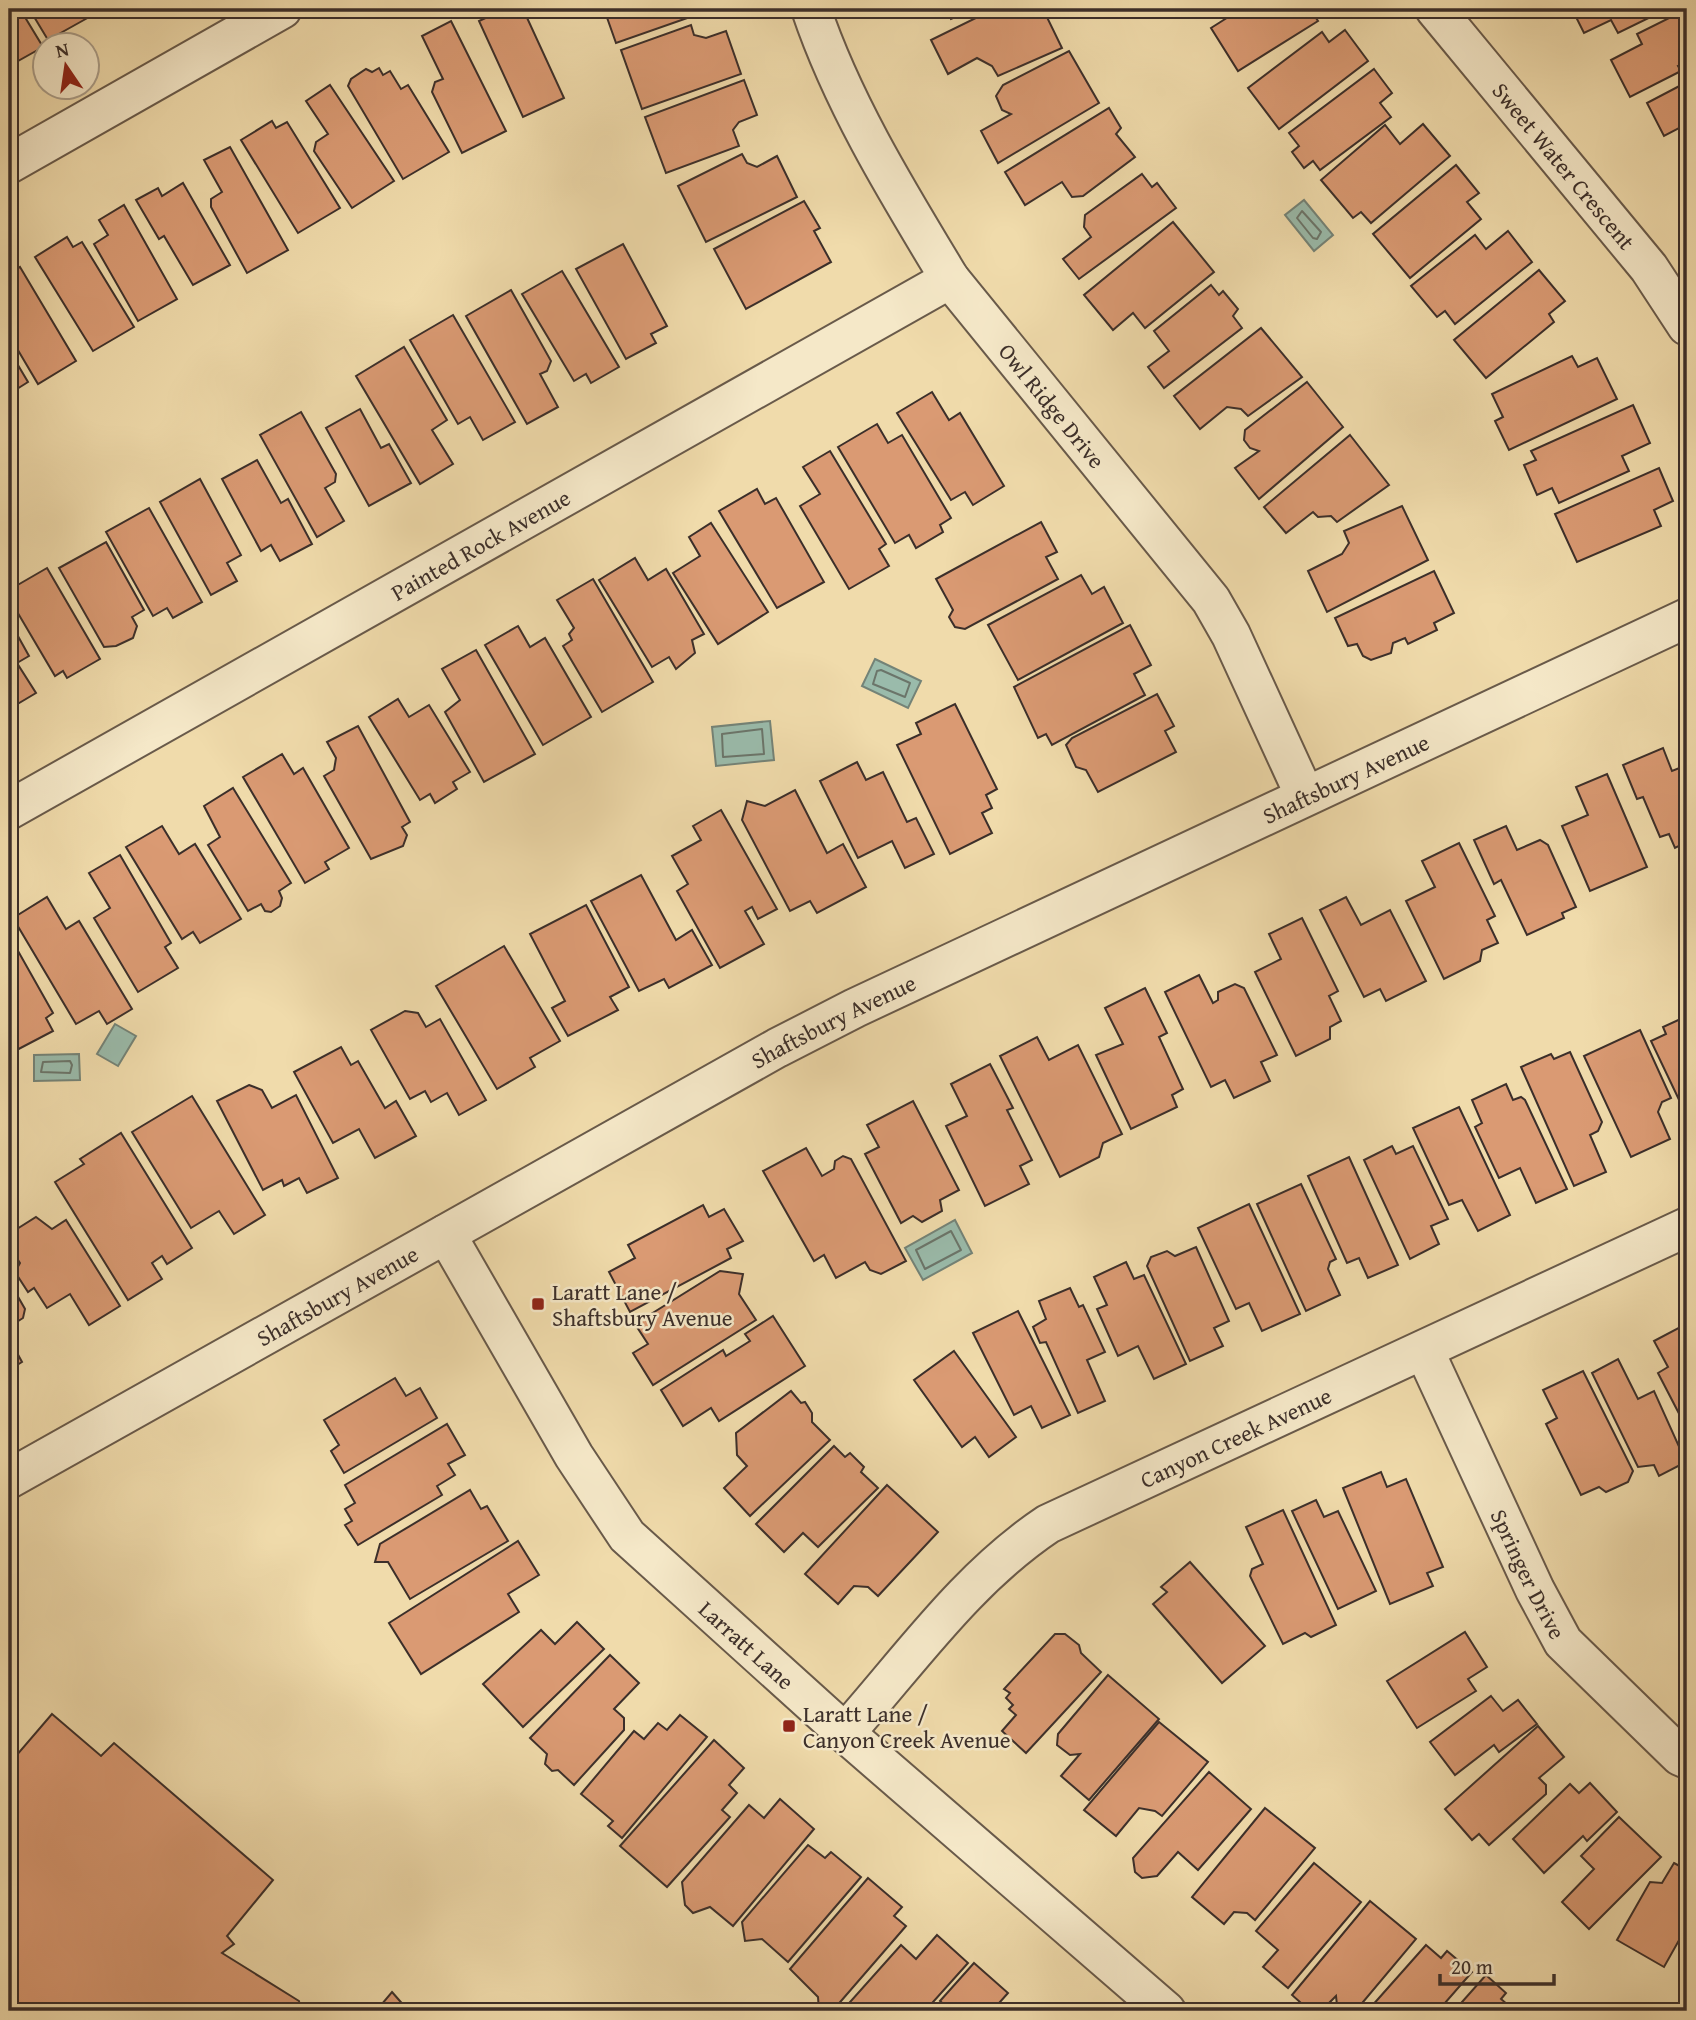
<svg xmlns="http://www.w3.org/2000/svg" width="1696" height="2020" font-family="'Gentium Book Plus',serif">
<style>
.water{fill:#9abbab;stroke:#748377;stroke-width:2}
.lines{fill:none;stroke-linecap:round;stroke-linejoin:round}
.shore{stroke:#6b756a;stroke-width:2}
.building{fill:#da9a73;stroke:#3c2f2a;stroke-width:2}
.minor-casing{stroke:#695a4a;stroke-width:42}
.minor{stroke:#f5e8c8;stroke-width:38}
.poi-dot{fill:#8f2418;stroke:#f5e8c8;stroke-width:2.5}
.labels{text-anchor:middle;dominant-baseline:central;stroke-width:5;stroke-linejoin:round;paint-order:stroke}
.street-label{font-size:23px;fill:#3c2f2a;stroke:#f5e8c8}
.poi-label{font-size:23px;fill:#3c2f2a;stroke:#f5e8c8;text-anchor:start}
</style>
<rect width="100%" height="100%" fill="#f0dbab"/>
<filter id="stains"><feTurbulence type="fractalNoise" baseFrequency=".00286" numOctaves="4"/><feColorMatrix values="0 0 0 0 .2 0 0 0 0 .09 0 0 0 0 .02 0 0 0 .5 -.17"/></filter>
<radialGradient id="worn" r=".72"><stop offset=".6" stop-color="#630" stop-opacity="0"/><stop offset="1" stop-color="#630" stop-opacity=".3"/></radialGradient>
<g class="water">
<polygon points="1304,200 1333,235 1314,251 1285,215"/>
<polygon points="875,659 921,681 908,708 862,686"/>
<polygon points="770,721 774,760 716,766 712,727"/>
<polygon points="115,1024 136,1036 118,1066 97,1054"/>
<polygon points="79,1054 80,1080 34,1081 34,1055"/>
<polygon points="955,1220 972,1253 923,1280 905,1248"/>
</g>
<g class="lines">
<g class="shore">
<polygon points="1302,211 1321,232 1317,239 1313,238 1297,218"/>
<polygon points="881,670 910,683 905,697 873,684 877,671"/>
<polygon points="762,729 764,754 723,757 722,734"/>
<polygon points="70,1061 72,1065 70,1073 41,1072 43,1062"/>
<polygon points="951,1231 961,1250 925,1269 916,1250"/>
</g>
</g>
<g class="building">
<polygon points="9,9 20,9 43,47 9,66"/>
<polygon points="38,9 86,9 91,16 48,40 33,15 39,11"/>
<polygon points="505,9 511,13 523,9 564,98 523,117 479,21"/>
<polygon points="604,9 713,9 616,43"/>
<polygon points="947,9 974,9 951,19"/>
<polygon points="994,9 1043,9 1062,48 998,76 992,66 977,58 948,74 931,40"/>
<polygon points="1241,9 1310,9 1318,21 1238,71 1211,28"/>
<polygon points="1572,9 1667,9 1618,33 1611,20 1584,33"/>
<polygon points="1687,9 1687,62 1678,66 1681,71 1630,97 1611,60 1642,44 1637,34"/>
<polygon points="451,21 506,131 462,153 432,92 435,82 443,79 422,36"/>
<polygon points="691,25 694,35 706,38 726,31 741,74 642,109 621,50"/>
<polygon points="1345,30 1368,61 1279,129 1248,88 1322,32 1329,42"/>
<polygon points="1069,51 1099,103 998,163 981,131 1011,114 1002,110 996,96 1003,85"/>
<polygon points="379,68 383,75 390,71 401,89 408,85 449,152 403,179 348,86 351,79 366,69 372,72"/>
<polygon points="1374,69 1392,93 1380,103 1391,117 1320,170 1313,161 1304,168 1292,152 1299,146 1289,133"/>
<polygon points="744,80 757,115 739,122 733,130 739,146 666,173 645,117"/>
<polygon points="1687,82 1687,124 1664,136 1647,103"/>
<polygon points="330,85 394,181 352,208 314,151 316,142 328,134 306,101"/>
<polygon points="1109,108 1121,128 1116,134 1135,157 1083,196 1072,197 1062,182 1025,205 1005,172"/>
<polygon points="272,121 276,128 287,122 340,208 298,233 241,140"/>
<polygon points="1423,124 1450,156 1371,223 1361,212 1353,218 1321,180 1385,125 1400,144"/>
<polygon points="230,147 288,250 247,273 211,207 211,199 222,192 204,160"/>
<polygon points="742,154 747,163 757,167 777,156 797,197 706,242 678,186"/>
<polygon points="1456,165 1479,193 1467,202 1481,219 1410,278 1373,234"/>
<polygon points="1142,174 1152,187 1157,183 1176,208 1079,279 1063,259 1091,237 1084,227 1085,215"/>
<polygon points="183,183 230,265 193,285 164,236 159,239 136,200 158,188 162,196"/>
<polygon points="804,201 820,228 814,231 831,262 746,309 714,249"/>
<polygon points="124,205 177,299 138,321 94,244 108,235 99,220"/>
<polygon points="1173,222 1214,272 1145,328 1133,313 1113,330 1084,295"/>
<polygon points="1508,231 1532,262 1455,324 1445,311 1437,317 1411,286 1475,235 1486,249"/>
<polygon points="67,237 73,247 82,242 134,327 93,351 35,257"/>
<polygon points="623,244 667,326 651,334 656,343 626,359 576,269"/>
<polygon points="20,267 76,361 38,384 9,335 9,316 14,313 9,304 9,274"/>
<polygon points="1539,270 1565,301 1549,314 1554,322 1486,378 1454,340"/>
<polygon points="562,271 619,367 591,383 586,374 574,381 522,294"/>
<polygon points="1211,285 1219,295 1223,291 1238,309 1233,316 1242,328 1164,388 1148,367 1169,351 1154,331"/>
<polygon points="511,290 551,361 547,371 540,374 558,407 527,424 466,316"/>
<polygon points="453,315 515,422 483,440 470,417 458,424 410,340"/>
<polygon points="1261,328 1302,377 1248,416 1241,409 1227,407 1200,429 1174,396"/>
<polygon points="404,347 447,420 432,430 453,464 420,484 356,376"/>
<polygon points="9,350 28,382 9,394"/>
<polygon points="1572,356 1578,367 1597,358 1617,399 1509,450 1495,421 1503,417 1492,394"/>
<polygon points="1307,382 1343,427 1259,499 1235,468 1259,451 1250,448 1244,440 1245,430"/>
<polygon points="932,392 949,420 960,413 1004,486 973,505 965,492 951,500 897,413"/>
<polygon points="1633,405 1650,443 1622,456 1629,471 1559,503 1552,488 1537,495 1524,465 1536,460 1531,451"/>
<polygon points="360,409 381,448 389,444 411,483 369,506 326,428"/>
<polygon points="301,412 336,474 335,482 325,488 344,521 317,537 260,435"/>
<polygon points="877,424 888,443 902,435 951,518 940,525 943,532 916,548 909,535 895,543 838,447"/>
<polygon points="1350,435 1389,485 1337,522 1331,516 1318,517 1313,512 1286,533 1264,507"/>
<polygon points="830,451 886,544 879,549 889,566 849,589 800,506 820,494 803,467"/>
<polygon points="257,460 281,503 288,499 312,544 280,561 271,545 261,551 222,479"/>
<polygon points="1659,468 1673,501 1654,510 1661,526 1577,562 1555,514"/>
<polygon points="200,479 241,555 227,563 237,581 211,595 160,502"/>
<polygon points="757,489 765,504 776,498 824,582 777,608 719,511"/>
<polygon points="1402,506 1428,560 1327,612 1308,571 1342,554 1349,543 1344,531"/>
<polygon points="149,508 202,602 173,618 167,608 153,616 106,532"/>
<polygon points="1041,522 1057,552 1046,557 1058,579 965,629 955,627 949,617 953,610 936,579"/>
<polygon points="711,523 768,612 718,644 673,573 700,556 689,537"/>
<polygon points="106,542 144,610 132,617 137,626 133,638 116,646 104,647 59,568"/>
<polygon points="635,558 648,580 666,569 704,634 692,640 695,653 676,669 669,657 652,667 599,580"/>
<polygon points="47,568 100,659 67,678 63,671 55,676 9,598 9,590"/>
<polygon points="1434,571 1454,613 1434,623 1437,630 1408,644 1405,638 1393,643 1391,653 1371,660 1363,656 1357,644 1348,646 1335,618"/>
<polygon points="1081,575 1092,594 1104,587 1123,623 1018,680 988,625"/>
<polygon points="593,579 653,682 602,712 563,646 572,640 569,634 574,628 557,600"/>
<polygon points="9,620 29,656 17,663 36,693 9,709"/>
<polygon points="1130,625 1151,665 1134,674 1145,695 1052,745 1046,734 1038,738 1014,687"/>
<polygon points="518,626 530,647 545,638 591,717 543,745 485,645"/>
<polygon points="476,650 535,754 484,782 445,712 460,700 442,669"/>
<polygon points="1157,694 1174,726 1165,731 1176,752 1098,792 1086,770 1076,767 1066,745 1072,738"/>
<polygon points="398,699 409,717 429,705 470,772 453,782 457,789 435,803 430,794 420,800 369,717"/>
<polygon points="955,704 997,789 986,795 992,808 982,813 992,833 950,854 897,745 921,734 916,723"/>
<polygon points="358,726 410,822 402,827 407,835 403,846 371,859 324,776 334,770 336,758 327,742"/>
<polygon points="1663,748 1672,771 1687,765 1687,842 1675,848 1669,834 1660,837 1643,797 1637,799 1623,765"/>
<polygon points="282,754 294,774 303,768 349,848 325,862 329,869 305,883 243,777"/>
<polygon points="857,762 866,780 883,772 907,822 916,818 934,854 905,868 892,841 858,858 820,781"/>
<polygon points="1607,774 1647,867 1590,891 1562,826 1588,815 1576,787"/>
<polygon points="233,788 291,883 279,891 282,898 280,906 271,912 265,911 261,904 248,911 208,845 220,837 204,806"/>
<polygon points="795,790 827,853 843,844 866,887 817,913 810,901 790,911 742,820 747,801 765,806"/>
<polygon points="721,810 777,909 758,919 752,907 745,911 764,944 720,968 677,891 688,884 672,856 701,840 693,826"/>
<polygon points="162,826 179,854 195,844 241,919 200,943 193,932 182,939 126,847"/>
<polygon points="1506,826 1517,850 1540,840 1548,845 1576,907 1562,913 1564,918 1527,935 1501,880 1494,884 1474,840"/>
<polygon points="1459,843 1495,916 1487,920 1498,943 1482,950 1480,961 1444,979 1406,901 1435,887 1422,861"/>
<polygon points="120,855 171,943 165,947 178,968 138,992 94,918 110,908 89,873"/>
<polygon points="641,875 676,940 692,930 712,965 669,988 664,979 639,991 591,901"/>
<polygon points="47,897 66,929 79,921 132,1009 107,1024 99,1011 76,1024 13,918"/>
<polygon points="1346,897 1361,925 1390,910 1426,981 1386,1001 1380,989 1364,997 1320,910"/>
<polygon points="586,905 629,987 610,997 618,1010 568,1036 552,1008 565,1001 530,934"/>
<polygon points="1302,918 1338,991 1329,996 1341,1021 1330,1027 1330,1039 1296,1056 1255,972 1281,959 1269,934"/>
<polygon points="9,935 53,1013 46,1018 53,1031 11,1053"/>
<polygon points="504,946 560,1041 530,1058 535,1067 497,1089 436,986"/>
<polygon points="1199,975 1213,1003 1218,1000 1218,992 1235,984 1244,988 1277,1055 1261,1062 1270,1081 1234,1098 1225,1080 1211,1087 1165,992"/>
<polygon points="1145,988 1167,1033 1159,1037 1183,1089 1172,1095 1177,1107 1131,1129 1096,1055 1123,1044 1105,1008"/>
<polygon points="405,1011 418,1013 426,1027 440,1019 486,1100 459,1115 447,1093 431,1102 425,1091 410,1099 371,1030"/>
<polygon points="1687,1016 1687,1103 1682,1106 1651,1041 1666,1034 1663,1027"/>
<polygon points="1640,1030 1671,1098 1662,1102 1658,1112 1670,1139 1631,1157 1584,1056"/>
<polygon points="1037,1037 1049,1060 1078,1045 1122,1134 1103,1143 1099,1157 1060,1177 1000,1056"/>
<polygon points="341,1047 351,1065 358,1061 385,1108 396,1101 416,1136 375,1158 359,1129 333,1143 294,1072"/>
<polygon points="1570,1052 1602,1122 1598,1131 1590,1135 1606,1172 1574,1186 1521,1067 1551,1054 1554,1059"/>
<polygon points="990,1064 1013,1108 1007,1110 1032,1160 1020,1166 1029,1184 985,1206 946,1126 967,1116 951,1084"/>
<polygon points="1506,1084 1513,1100 1521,1097 1525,1100 1567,1189 1536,1203 1520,1168 1499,1178 1475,1127 1482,1123 1472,1100"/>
<polygon points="249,1085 262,1090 272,1108 296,1095 338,1178 307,1193 299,1178 284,1186 282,1180 263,1190 217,1101"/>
<polygon points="192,1096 265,1215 234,1234 219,1211 191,1228 132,1132"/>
<polygon points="913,1101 959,1190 940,1200 942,1211 922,1222 913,1216 901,1223 865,1154 879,1147 867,1125"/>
<polygon points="1459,1107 1510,1215 1478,1231 1462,1200 1449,1205 1413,1128"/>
<polygon points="121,1133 192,1248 167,1264 162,1256 152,1263 162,1279 128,1300 55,1182 84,1164 80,1159"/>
<polygon points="1392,1146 1396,1154 1413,1146 1448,1219 1431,1226 1439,1244 1410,1259 1364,1160"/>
<polygon points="806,1148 822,1176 834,1169 835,1161 843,1156 851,1159 906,1261 881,1274 870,1270 865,1262 836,1278 824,1255 814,1261 763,1171"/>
<polygon points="1349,1157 1398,1265 1368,1278 1359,1258 1347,1263 1308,1176"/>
<polygon points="1301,1184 1336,1259 1330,1262 1328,1269 1340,1295 1306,1311 1257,1204"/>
<polygon points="1249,1204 1300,1314 1262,1331 1249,1303 1236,1309 1198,1228"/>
<polygon points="703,1205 709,1217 724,1209 743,1241 727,1249 731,1258 630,1312 609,1272 635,1258 628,1245"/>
<polygon points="36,1217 52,1229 66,1220 120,1306 89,1325 70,1294 47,1308 34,1288 28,1292 15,1272 20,1263 9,1246 9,1234"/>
<polygon points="1196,1247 1229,1321 1214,1328 1223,1346 1190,1361 1147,1266 1151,1257 1167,1251 1175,1256"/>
<polygon points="1126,1262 1134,1279 1144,1275 1186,1364 1154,1379 1138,1346 1118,1356 1097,1309 1107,1305 1094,1277"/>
<polygon points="720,1271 743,1274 739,1294 756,1320 653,1385 633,1353 648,1344 635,1324"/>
<polygon points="9,1281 25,1309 23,1318 9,1327"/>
<polygon points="1070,1288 1079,1307 1083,1305 1105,1352 1087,1360 1105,1401 1078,1413 1046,1342 1040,1343 1033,1327 1046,1319 1039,1301"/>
<polygon points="1018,1311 1070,1415 1042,1428 1031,1406 1014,1415 973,1333"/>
<polygon points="773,1316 805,1366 719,1421 711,1408 683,1426 661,1390 723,1350 726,1356 750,1341 745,1334"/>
<polygon points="1686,1324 1687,1326 1687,1429 1658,1373 1668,1367 1654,1341"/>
<polygon points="9,1338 22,1362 9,1370"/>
<polygon points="954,1351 1016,1437 989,1457 975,1437 962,1447 914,1380"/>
<polygon points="1618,1359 1638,1399 1654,1391 1686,1462 1659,1476 1654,1465 1638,1467 1592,1373"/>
<polygon points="1583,1371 1633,1471 1628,1482 1606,1492 1599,1487 1581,1495 1546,1424 1557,1418 1543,1390"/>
<polygon points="395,1378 406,1396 420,1388 437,1418 344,1473 331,1451 339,1445 324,1420"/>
<polygon points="791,1391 801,1403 805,1402 812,1413 812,1422 830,1440 750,1516 724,1488 747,1466 737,1455 736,1433"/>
<polygon points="447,1424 465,1455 448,1464 455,1475 437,1486 442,1495 358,1545 345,1525 352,1521 345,1509 355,1503 345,1485"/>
<polygon points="834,1446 845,1457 850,1453 864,1467 861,1472 878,1488 818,1547 803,1533 784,1552 756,1524"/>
<polygon points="1381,1472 1387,1487 1406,1479 1443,1567 1427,1573 1433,1586 1390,1604 1343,1488"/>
<polygon points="887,1485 938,1532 878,1596 868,1587 854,1586 838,1604 805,1574"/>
<polygon points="470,1490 481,1509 487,1506 508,1541 410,1599 388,1562 375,1562 380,1544"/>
<polygon points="1316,1500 1324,1517 1338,1511 1376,1591 1338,1609 1292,1511"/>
<polygon points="1283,1510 1336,1625 1311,1637 1305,1633 1283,1644 1250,1576 1252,1569 1263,1564 1246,1527"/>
<polygon points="518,1541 539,1575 508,1594 519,1612 421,1674 389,1623"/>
<polygon points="1190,1562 1265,1646 1222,1683 1153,1604 1167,1592 1161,1587"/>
<polygon points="577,1622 604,1649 523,1727 483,1684 541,1630 555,1644"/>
<polygon points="1465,1632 1487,1667 1468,1679 1476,1691 1417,1728 1387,1681"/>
<polygon points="1055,1634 1065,1634 1079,1645 1081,1653 1101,1672 1026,1753 1002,1731 1016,1715 1009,1709 1013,1705 1006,1698 1010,1693 1004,1689"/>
<polygon points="610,1655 639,1683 614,1709 624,1718 624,1730 574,1785 558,1770 552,1771 545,1764 547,1754 530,1738"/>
<polygon points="1108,1675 1159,1719 1089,1800 1061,1776 1080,1754 1070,1755 1057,1745 1058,1734"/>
<polygon points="1491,1696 1503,1711 1518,1700 1537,1724 1499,1752 1494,1745 1455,1775 1430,1742"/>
<polygon points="52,1714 101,1756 114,1743 273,1880 227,1936 234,1944 222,1953 299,2001 301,2011 9,2011 9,1764"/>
<polygon points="680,1715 707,1737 622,1838 608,1826 613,1821 581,1794 634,1731 644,1739 658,1723 667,1730"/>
<polygon points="1159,1722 1208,1762 1162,1816 1155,1811 1139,1808 1116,1836 1084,1810"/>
<polygon points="1538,1726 1564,1757 1539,1778 1546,1785 1546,1794 1489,1845 1479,1834 1472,1840 1445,1809"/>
<polygon points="714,1740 744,1768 729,1785 737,1793 722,1810 730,1817 667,1887 620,1846"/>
<polygon points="1209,1772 1251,1809 1198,1870 1178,1852 1157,1876 1142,1878 1135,1872 1133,1858"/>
<polygon points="1590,1783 1617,1812 1587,1841 1583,1836 1544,1873 1513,1839 1570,1784 1579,1793"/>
<polygon points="780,1799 814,1829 733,1926 710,1907 693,1913 685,1905 682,1882 749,1805 764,1818"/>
<polygon points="1265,1808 1315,1848 1255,1920 1247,1913 1234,1912 1224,1924 1192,1897"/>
<polygon points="1619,1817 1661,1857 1589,1929 1562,1902 1594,1869 1581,1856"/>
<polygon points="808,1845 825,1858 831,1852 861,1877 788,1962 762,1939 745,1941 742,1922"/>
<polygon points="1314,1863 1361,1902 1288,1988 1263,1967 1278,1950 1256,1931"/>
<polygon points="1674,1863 1687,1870 1687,1926 1664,1967 1617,1940 1650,1882 1662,1883"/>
<polygon points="868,1878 902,1907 894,1916 906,1926 835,2008 819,2011 818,1997 790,1969"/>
<polygon points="1370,1901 1416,1939 1358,2008 1347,2010 1337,2005 1336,1996 1321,2011 1310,2011 1292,1995"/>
<polygon points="937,1935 968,1963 925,2011 842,2011 901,1945 916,1959"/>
<polygon points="1426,1945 1441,1958 1447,1951 1472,1972 1438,2011 1376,2011 1371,2007"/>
<polygon points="974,1963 1008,1993 992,2011 947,2011 949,2009 940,2001"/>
<polygon points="1486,1975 1506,1993 1501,1999 1515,2011 1454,2011"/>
<polygon points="392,1992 406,2008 409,2011 376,2011"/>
</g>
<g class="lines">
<g class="minor-casing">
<g id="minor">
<path id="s1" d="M811 9C843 104 898 193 950 279L1211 600 1231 635 1305 796"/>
<path id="s2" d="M1435 9 1649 268 1687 326"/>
<polyline points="9,164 282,9"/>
<path id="s3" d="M9 810 950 279"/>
<path id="s4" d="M446 1234 574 1456 627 1536 845 1733 1166 2011"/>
<path id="s5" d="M1424 1350 1535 1590 1563 1642 1680 1756 1687 1759"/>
<path id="s6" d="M9 1479 777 1048 855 1008 1687 618"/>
<path id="s7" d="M845 1733C910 1660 966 1579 1048 1524L1687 1227"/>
</g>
</g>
<use href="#minor" class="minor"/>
</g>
<g class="poi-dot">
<rect x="531" y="1297" width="14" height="14" rx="3.5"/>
<rect x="782" y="1719" width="14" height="14" rx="3.5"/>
</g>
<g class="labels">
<g class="street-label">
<text stroke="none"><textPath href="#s2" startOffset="203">Sweet Water Crescent</textPath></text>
<text stroke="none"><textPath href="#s1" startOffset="467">Owl Ridge Drive</textPath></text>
<text stroke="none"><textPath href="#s3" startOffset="541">Painted Rock Avenue</textPath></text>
<text stroke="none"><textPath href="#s6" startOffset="1510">Shaftsbury Avenue</textPath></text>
<text stroke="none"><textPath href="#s6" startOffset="943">Shaftsbury Avenue</textPath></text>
<text stroke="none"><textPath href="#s6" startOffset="376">Shaftsbury Avenue</textPath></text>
<text stroke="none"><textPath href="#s7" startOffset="499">Canyon Creek Avenue</textPath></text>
<text stroke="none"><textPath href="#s5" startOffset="247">Springer Drive</textPath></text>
<text stroke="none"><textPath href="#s4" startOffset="514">Larratt Lane</textPath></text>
</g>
<g class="poi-label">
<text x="552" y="1291">Laratt Lane /<tspan x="552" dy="26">Shaftsbury Avenue</tspan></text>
<text x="803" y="1713">Laratt Lane /<tspan x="803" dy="26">Canyon Creek Avenue</tspan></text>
</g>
</g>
<rect width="1696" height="2020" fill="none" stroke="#f0dbab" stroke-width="35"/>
<rect x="10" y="10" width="1675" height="1999" fill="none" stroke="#3c2f2a" stroke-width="3.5"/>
<rect x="18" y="18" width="1661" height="1985" fill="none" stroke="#3c2f2a" stroke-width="2"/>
<g transform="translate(66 66) rotate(347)"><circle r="33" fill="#f5e8c8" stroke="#ab9e89" stroke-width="2"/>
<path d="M0-5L12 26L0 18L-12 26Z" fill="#8f2418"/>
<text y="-10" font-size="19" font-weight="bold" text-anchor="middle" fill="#3c2f2a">N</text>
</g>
<path d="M1440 1974v10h114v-10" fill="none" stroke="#3c2f2a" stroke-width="3.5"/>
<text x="1451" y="1974" font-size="21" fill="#3c2f2a" stroke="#f5e8c8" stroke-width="5" paint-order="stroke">20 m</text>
<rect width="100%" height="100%" filter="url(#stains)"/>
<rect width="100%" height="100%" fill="url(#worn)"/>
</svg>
